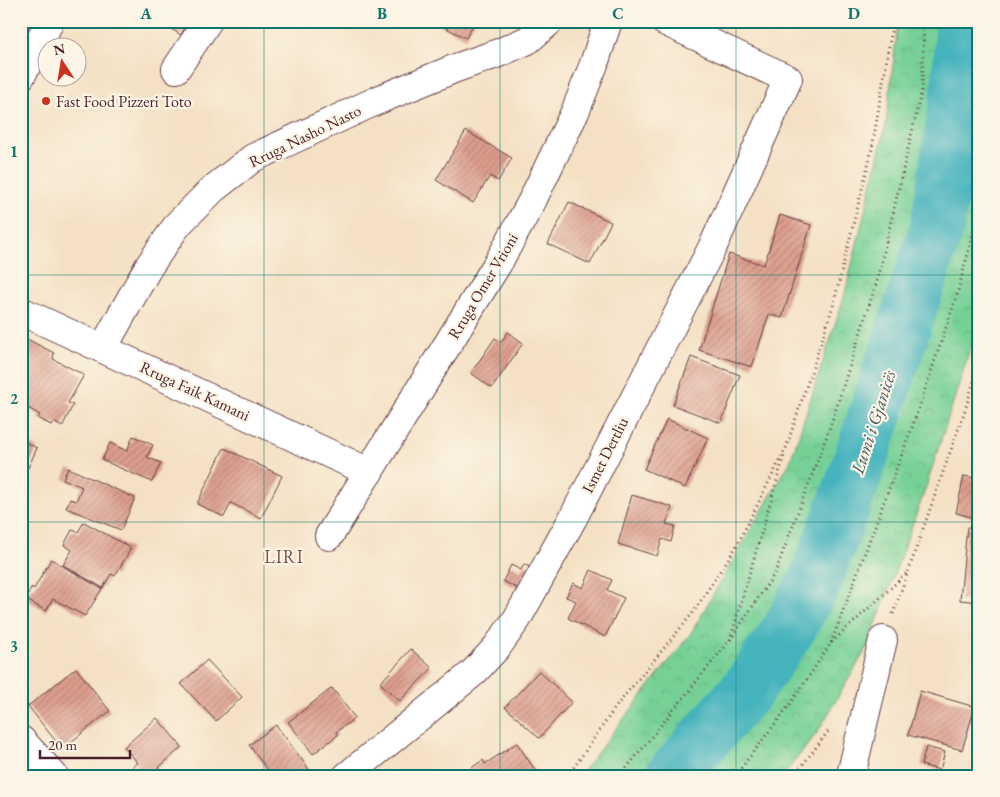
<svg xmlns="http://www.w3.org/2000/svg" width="1000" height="797" font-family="'EB Garamond',serif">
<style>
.park{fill:url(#park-crowns);stroke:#607861}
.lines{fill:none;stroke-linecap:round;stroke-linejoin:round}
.river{stroke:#44b3bd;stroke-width:54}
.building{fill:url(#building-hatch)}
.minor-casing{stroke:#643c42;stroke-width:30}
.major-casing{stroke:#643c42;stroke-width:30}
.path{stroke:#643c42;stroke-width:3;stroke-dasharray:1 4;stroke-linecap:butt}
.minor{stroke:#fff;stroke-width:28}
.major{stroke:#fff;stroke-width:28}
.grid{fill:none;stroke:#0f766e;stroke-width:1;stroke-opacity:0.55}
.poi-dot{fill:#c8321e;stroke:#fcf5e5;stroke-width:2}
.labels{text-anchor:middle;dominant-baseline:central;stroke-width:4.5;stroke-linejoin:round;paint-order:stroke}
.poi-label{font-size:16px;fill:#4a1f2b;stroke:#fcf5e5;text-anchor:start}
.street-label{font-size:16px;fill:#4a1f2b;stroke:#fcf5e5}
.water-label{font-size:18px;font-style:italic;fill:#485a65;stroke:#fcf5e5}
.neighbourhood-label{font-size:18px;letter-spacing:1px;fill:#7d4c4e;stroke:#fcf5e5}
.neatline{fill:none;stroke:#0f766e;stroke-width:2}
.grid-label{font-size:16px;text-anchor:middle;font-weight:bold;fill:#0f766e}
</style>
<defs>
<pattern id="park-crowns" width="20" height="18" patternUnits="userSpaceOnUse" patternTransform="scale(1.25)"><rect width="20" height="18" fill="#77d197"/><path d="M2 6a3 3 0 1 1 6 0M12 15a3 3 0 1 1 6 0" fill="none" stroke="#68b382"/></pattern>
<pattern id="building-hatch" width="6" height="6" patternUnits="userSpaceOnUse" patternTransform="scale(1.25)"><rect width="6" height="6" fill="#dd9f8e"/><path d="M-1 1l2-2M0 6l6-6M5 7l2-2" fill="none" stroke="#b58174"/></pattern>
</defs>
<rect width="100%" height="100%" fill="#fcf5e5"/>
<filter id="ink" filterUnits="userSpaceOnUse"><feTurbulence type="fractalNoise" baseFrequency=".02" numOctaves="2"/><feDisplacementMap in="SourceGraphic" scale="10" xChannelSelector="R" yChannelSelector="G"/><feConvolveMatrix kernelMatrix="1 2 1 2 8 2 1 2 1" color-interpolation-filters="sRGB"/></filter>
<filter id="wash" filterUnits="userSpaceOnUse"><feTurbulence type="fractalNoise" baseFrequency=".0096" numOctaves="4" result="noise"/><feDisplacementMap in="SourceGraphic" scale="20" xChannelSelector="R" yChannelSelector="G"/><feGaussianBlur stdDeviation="1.12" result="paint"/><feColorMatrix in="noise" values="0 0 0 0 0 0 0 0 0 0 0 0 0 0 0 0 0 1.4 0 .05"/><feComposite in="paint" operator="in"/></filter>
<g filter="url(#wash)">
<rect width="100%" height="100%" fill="#f4e1c5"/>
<polygon class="park" points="898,21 979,21 979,322 925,490 868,646 817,733 783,776 579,776 691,633 790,462 844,297 886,124"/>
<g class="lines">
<polyline class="river" points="672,776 747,690 789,629 815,581 855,476 937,227 958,90 963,21"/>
</g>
<g id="blocks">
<g class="building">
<polygon points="165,21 197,21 191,33 184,29 181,35 163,24"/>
<polygon points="432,21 475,21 466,38"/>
<polygon points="466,131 512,158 498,181 490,176 473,203 436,180"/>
<polygon points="569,202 611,222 590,264 548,244"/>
<polygon points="780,215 811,225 782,318 769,314 752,367 699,350 729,254 764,265"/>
<polygon points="508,332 523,343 492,388 471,373 495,338 501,342"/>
<polygon points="21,336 54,353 53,359 84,375 68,403 73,405 62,427 54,422 51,425 38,418 40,415 21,404 21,393 26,386 21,384"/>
<polygon points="691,357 740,375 721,423 673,405"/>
<polygon points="667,419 708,438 685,488 644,469"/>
<polygon points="133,436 153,445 147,457 161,463 152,482 102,460 110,443 127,451"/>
<polygon points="21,440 37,448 28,468 21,465"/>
<polygon points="224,448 282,476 261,518 231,503 224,517 197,504"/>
<polygon points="68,468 135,498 121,530 66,508 70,499 76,501 82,487 63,479"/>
<polygon points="964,476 979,479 979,519 956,513"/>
<polygon points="632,495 672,507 666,524 675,526 671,542 662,539 657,556 618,544"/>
<polygon points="84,522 131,548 115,576 111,574 103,588 63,565 72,550 64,545 72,530 78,532"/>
<polygon points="967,527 979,528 979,602 960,600"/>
<polygon points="51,559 102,589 85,616 53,599 46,611 25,599 32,587 34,589"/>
<polygon points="524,564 536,571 524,592 503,581 511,565 521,570"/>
<polygon points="591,570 612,580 607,590 624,598 605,637 568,618 576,601 566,597 573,583 583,588"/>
<polygon points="411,649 432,668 400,701 380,683"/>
<polygon points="207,660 242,697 216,721 181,684"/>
<polygon points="76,668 110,711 62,749 28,706"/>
<polygon points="539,671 572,702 539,738 505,707"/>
<polygon points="332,688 355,718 336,732 338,735 313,754 288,722"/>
<polygon points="920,691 975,707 962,750 908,735"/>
<polygon points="157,718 182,747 149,776 138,776 131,768 138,763 124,747"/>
<polygon points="276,725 314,776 272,776 249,745"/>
<polygon points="978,739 979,739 979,755 974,754"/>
<polygon points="517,743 539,776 460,776 483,760 485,764"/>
<polygon points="926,747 945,752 940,770 921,765"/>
</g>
</g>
</g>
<g filter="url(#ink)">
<use href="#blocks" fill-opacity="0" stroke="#643c42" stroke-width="1"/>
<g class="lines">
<g class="minor-casing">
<g id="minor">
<polyline points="176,69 208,21"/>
<polyline points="21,311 369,472"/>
<polyline points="103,348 149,266 178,224 213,189 253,158 378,100 456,68 496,54 528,40 550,21"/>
<polyline points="329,536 498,263 531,203 575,112 594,64 608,21"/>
<polyline points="21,740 54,776"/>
<polyline points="347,776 474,672 497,647 517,619 573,518 714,244 788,79 664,21"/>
<polyline points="853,776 851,775 883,640"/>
</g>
</g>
<g class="major-casing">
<polyline id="major" points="21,76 50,21"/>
</g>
<g class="path">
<polyline points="893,614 964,413 979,365"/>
<polyline points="730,640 775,573 829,430 877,281 922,89 924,21"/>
<polyline points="831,643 914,422 957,295 979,210"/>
<polyline points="568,776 617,705 692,614 736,547 786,448 833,306 872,149 893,21"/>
<polyline points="620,776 730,640 784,456"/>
<polyline points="735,776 791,703 831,643 908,572"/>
<polyline points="794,776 830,729"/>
</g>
<use href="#minor" class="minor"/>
<use href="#major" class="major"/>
</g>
</g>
<path class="grid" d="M264 21V776M500 21V776M736 21V776M21 275H979M21 522H979"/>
<circle class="poi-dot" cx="46" cy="101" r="5"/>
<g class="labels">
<g class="poi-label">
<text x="56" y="101">Fast Food Pizzeri Toto</text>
</g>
<g class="street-label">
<text transform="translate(305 136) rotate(-26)">Rruga Nasho Nasto</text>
<text transform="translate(483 286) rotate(-59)">Rruga Omer Vrioni</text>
<text transform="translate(195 391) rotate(25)">Rruga Faik Kamani</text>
<text transform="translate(605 455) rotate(-63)">Ismet Dertliu</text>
</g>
<g class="water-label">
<text transform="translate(873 422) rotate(-72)">Lumi i Gjanicës</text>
</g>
<g class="neighbourhood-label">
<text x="284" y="556">LIRI</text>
</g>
</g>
<rect width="1000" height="797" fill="none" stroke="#fcf5e5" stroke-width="55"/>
<g transform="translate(62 62) rotate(348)"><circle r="24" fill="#fcf5e5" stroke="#b59f9b"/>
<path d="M0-4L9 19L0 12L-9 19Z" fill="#c8321e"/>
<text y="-8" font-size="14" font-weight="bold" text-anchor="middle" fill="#4a1f2b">N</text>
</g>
<path d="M40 750v8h90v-8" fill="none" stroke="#4a1f2b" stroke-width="2.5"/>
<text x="48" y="750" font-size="15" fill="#4a1f2b" stroke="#fcf5e5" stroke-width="4" paint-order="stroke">20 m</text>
<rect x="28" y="28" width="944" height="742" class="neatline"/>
<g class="grid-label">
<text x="146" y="19">A</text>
<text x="382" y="19">B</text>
<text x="618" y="19">C</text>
<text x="854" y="19">D</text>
<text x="14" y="157">1</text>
<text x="14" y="404">2</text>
<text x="14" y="652">3</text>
</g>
</svg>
